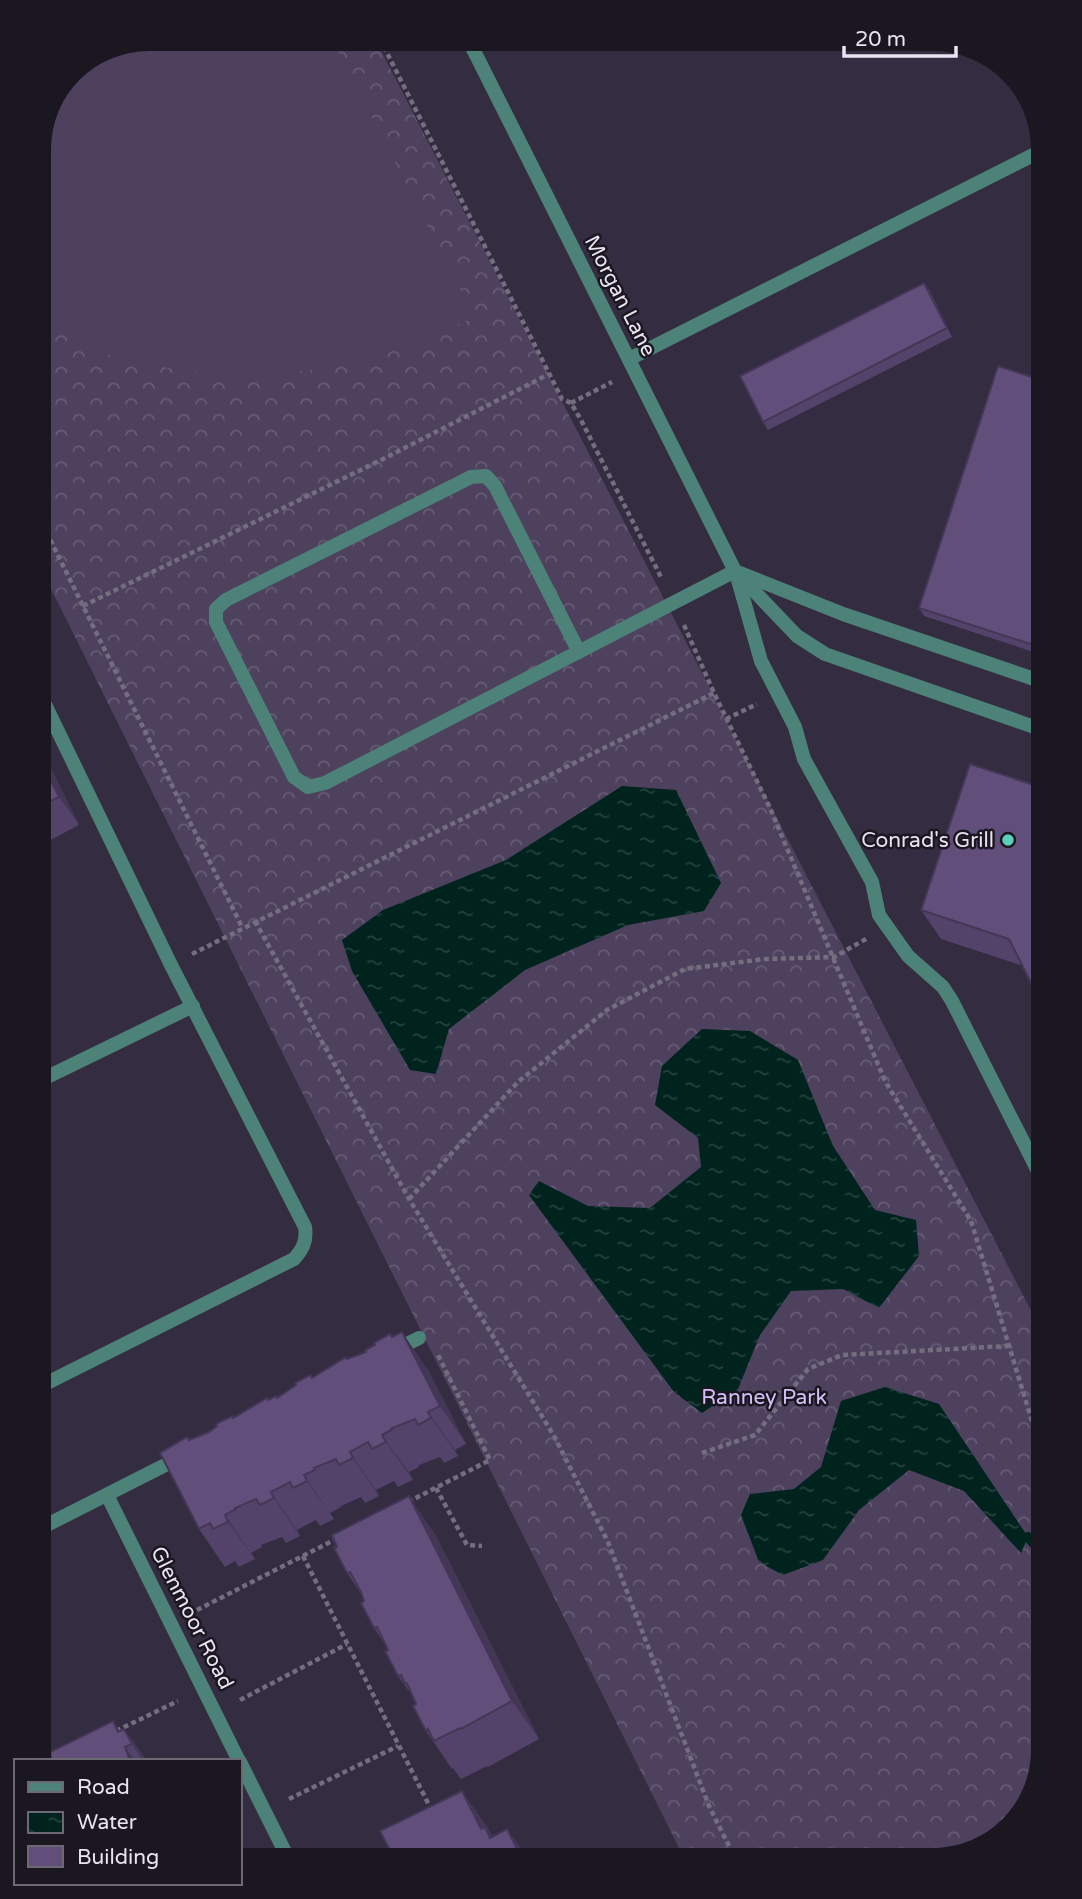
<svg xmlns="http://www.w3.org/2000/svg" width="1082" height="1899" font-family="'Varela Round',sans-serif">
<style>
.forest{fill:url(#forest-crowns)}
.pitch{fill:#4d415e}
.water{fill:url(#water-ripples)}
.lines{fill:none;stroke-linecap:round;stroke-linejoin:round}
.stream{stroke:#00231d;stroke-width:10}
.path{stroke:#756e81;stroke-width:4.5;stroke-dasharray:5 3.5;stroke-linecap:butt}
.service{stroke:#4c8277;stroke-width:14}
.minor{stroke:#4c8277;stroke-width:14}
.wall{fill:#53436a}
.shaded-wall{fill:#443756}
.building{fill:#614e7b;stroke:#443756;stroke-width:2}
.poi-dot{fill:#5cceba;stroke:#1a1720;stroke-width:2.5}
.labels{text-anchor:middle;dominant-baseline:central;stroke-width:5;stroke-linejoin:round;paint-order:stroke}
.street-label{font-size:21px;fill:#e9e4f2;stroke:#1a1720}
.poi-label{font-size:21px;fill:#e9e4f2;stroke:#1a1720;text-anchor:end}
.park-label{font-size:21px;fill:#d6bff8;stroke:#1a1720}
</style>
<defs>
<pattern id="forest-crowns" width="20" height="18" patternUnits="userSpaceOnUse" patternTransform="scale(1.75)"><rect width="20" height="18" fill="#4d415e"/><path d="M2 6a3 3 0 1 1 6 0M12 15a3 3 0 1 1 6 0" fill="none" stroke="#675c76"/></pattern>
<pattern id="water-ripples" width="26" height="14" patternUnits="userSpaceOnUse" patternTransform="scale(1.75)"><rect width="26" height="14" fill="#00231d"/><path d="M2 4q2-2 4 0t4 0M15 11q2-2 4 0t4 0" fill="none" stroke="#25433e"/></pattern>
</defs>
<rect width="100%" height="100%" fill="#342c41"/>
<polygon class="forest" points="149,39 375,39 1043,1334 1043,1751 1025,1811 982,1849 933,1860 685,1860 39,565 39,142 71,71"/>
<path class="pitch" d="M149 39H332L474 317C373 368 264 389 153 365 139 362 124 360 111 356 86 347 62 332 39 320V142L71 71Z"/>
<g class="water">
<polygon points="622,786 676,790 721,883 704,911 628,925 525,970 449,1029 436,1074 410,1070 352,971 342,940 383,910 506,860"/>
<polygon points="702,1029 750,1031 798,1060 833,1146 875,1210 916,1220 919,1256 879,1308 843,1289 791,1291 760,1335 738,1389 702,1413 674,1392 529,1195 539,1181 588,1206 650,1208 701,1167 698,1138 655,1105 662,1066"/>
<polygon points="885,1387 939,1404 1028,1537 1021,1553 964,1491 909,1470 859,1510 823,1560 783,1575 759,1562 741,1515 750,1494 794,1489 821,1467 841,1401"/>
</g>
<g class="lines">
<polyline class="stream" points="1028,1537 1043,1553"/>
<g class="path">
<polyline points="380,39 562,399 571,403 581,420 662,579"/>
<polyline points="571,403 612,382"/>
<polyline points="39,517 242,927"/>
<polyline points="83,606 381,460 549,374"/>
<polyline points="684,625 714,693 770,808 885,1081 971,1221 1035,1431 1043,1448"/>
<polyline points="726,719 757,704"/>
<polyline points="255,921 409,1199 554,1436 608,1542 709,1806 736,1860"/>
<polyline points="192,954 714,693"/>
<polyline points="409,1199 518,1082 607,1010 685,969 765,959 834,957 866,939"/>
<polyline points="702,1453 755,1435 808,1369 842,1355 1008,1346"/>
<polyline points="436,1488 467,1545 482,1546"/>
<polyline points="408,1502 490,1460 438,1355"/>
<polyline points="303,1556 432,1811"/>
<polyline points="197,1610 338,1538"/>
<polyline points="240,1700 347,1644"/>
<polyline points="116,1731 178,1701"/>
<polyline points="289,1799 398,1746"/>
</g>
<g class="service">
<polyline points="468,39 735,571 797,636 825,654 1043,730"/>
<polyline points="629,359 1043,150"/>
<polyline points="736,573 761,661 795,727 804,759 872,882 879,915 908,956 943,987 952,1001 1043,1181"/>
<polyline points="740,573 843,614 1043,682"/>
<path d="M579 652 495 486 486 476 471 477 226 600 216 609V622L294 777 308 787 325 783C462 713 598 641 735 571"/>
<polyline points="39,1081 193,1006"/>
<path d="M39 1387 294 1259C303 1249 307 1241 305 1227L171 965 39 692"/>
</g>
<g class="minor">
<polyline points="1039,729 1043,717"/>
<polyline points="393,1351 419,1338"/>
<polyline points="107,1495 239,1761"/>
<polyline points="39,1529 181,1457"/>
<polyline points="240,1762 289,1860"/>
</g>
</g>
<g class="wall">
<polygon points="924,283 930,291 952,337 768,430 763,422"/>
<polygon points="1044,381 1043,655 924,616 919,608"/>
<polygon points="39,745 79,825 39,846"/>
<polygon points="1043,788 1023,966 941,939 921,910"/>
<polygon points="392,1337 428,1370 466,1444 455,1450 458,1456 444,1463 440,1457 419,1465 419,1467 409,1472 413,1480 398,1487 394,1481 376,1490 379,1496 365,1503 361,1497 341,1506 341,1507 330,1513 334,1519 320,1526 316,1520 297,1530 300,1536 286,1543 282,1537 261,1545 262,1547 251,1553 255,1559 239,1567 235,1561 225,1567 199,1529 189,1440 209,1432 233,1418 277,1398 312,1378 347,1359 366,1352"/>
<polygon points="435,1534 539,1739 488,1767 487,1766 461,1779 453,1768 452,1769 426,1731 414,1698 398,1676 387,1647 374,1628 362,1595 347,1573"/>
<polygon points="113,1721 120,1731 124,1729 147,1761 41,1761"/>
<polygon points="488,1828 492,1837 507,1829 529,1860 395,1860"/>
</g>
<g class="shaded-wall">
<polygon points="924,283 930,291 952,337 947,328"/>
<polygon points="39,745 79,825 59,797 39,756"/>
<polygon points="402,1332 428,1370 466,1444 440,1406"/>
<polygon points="428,1412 455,1450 458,1456 431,1418"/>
<polygon points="382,1435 409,1472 413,1480 386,1442"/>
<polygon points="350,1452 376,1490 379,1496 353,1458"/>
<polygon points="304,1475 330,1513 334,1519 307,1481"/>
<polygon points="271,1492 297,1530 300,1536 274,1498"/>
<polygon points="409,1496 435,1534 539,1739 512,1701"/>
<polygon points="225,1515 251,1553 255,1559 228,1522"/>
<polygon points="124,1729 147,1761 143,1761 132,1744"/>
<polygon points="125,1747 135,1761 130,1761"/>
<polygon points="462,1791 488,1828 506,1860 481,1829"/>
<polygon points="507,1829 529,1860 524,1860 519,1853"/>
</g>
<g class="building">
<polygon points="924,283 947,328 763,422 740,376"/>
<polygon points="998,366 1044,381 1043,648 919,608"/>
<polygon points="39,756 59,797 39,807"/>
<polygon points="970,764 1043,788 1043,1007 1009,939 921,910"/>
<polygon points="402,1332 440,1406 428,1412 431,1418 418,1425 415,1419 392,1428 393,1429 382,1435 386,1442 372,1449 368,1442 350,1452 353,1458 339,1465 336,1459 314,1468 315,1470 304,1475 307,1481 293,1488 290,1482 271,1492 274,1498 260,1505 256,1499 235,1508 236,1509 225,1515 228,1522 213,1529 210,1523 199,1529 160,1453 187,1437 189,1440 209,1432 217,1426 216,1424 232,1416 233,1418 267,1398 268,1400 276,1396 277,1398 296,1385 295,1383 310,1375 312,1378 346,1357 347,1359 366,1352 365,1350 375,1345 374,1343 390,1334 392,1337"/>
<polygon points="409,1496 512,1701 461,1729 460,1728 434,1741 428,1729 426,1731 413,1706 416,1704 407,1683 405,1684 401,1675 398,1676 385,1651 388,1650 377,1627 374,1628 361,1603 364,1601 361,1592 350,1572 347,1573 334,1548 337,1547 332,1535"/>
<polygon points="113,1721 118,1732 124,1729 132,1744 125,1747 130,1761 41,1761 40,1757"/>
<polygon points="462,1791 481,1829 485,1827 490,1838 507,1829 519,1853 505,1860 395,1860 380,1831"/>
</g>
<circle class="poi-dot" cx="1008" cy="840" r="7"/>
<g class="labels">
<g class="street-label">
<text transform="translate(620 296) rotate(63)">Morgan Lane</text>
<text transform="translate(192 1618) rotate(63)">Glenmoor Road</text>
</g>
<g class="poi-label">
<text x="994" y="840">Conrad's Grill</text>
</g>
<g class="park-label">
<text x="764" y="1397">Ranney Park</text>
</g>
</g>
<path d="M0 0H1082V1899H0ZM149 51H933A98 98 0 0 1 1031 149V1750A98 98 0 0 1 933 1848H149A98 98 0 0 1 51 1750V149A98 98 0 0 1 149 51Z" fill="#1a1720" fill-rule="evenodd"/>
<rect x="14" y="1759" width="228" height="126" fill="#1a1720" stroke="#6d6974" stroke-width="2"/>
<rect x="28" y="1782" width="35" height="10" fill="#4c8277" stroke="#6d6974" stroke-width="2"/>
<text x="77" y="1794" font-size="21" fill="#e9e4f2">Road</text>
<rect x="28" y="1812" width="35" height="21" fill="url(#water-ripples)" stroke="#6d6974" stroke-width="2"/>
<text x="77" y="1829" font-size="21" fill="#e9e4f2">Water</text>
<rect x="28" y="1846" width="35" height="21" fill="#614e7b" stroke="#6d6974" stroke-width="2"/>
<text x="77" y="1864" font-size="21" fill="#e9e4f2">Building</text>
<path d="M844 46v10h112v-10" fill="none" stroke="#e9e4f2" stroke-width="3.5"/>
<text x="855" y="46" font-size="21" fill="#e9e4f2" stroke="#1a1720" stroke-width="5" paint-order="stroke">20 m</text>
</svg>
